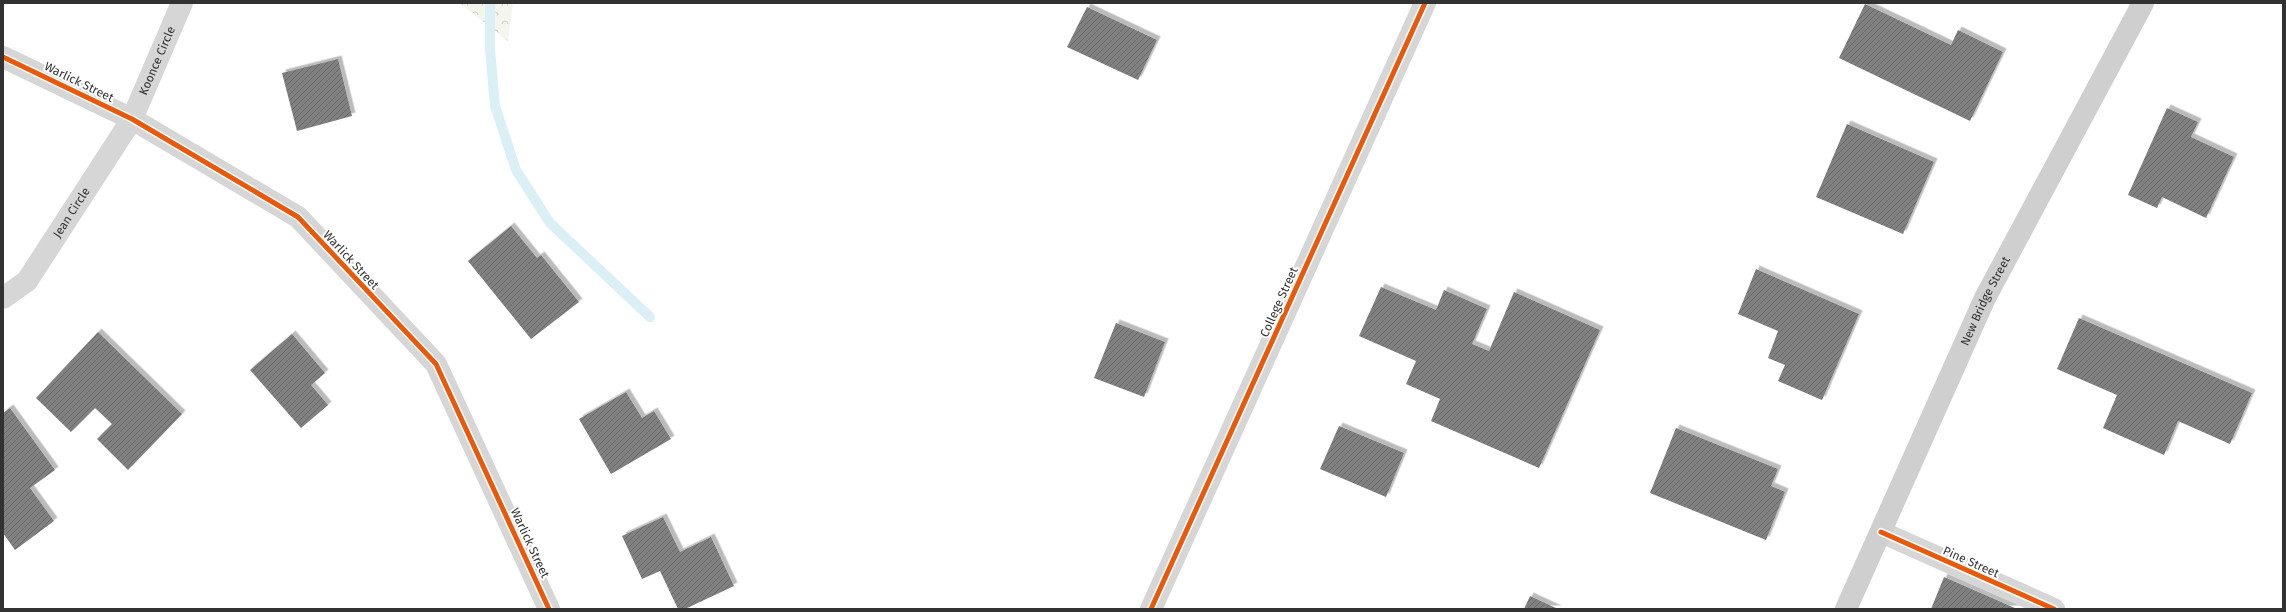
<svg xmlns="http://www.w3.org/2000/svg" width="2286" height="612" font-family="'Fira Sans',sans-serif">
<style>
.forest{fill:url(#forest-crowns)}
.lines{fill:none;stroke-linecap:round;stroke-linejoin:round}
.stream{stroke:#daf0f4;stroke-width:10}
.building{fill:url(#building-hatch);filter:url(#shadow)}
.minor{stroke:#d6d6d6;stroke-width:22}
.secondary{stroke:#cfcfcf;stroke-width:22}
.cycleway-casing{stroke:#fff;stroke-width:8}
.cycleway{stroke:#e8590c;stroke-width:5}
.labels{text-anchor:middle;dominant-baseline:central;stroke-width:4;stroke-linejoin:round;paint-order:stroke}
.street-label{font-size:12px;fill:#323232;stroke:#fff}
</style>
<defs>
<pattern id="forest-crowns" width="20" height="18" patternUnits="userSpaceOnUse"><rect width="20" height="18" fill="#f4f6ed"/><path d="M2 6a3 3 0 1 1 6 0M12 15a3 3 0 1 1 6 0" fill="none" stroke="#d2d3cc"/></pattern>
<pattern id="building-hatch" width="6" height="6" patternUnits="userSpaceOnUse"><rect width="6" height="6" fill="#808080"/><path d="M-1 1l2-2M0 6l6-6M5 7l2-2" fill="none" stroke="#696969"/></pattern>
<filter id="shadow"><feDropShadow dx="3.5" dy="-3.5" stdDeviation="0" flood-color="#0004"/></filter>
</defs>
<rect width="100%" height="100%" fill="#fff"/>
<polygon class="forest" points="459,3 513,3 508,41"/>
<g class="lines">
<polyline class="stream" points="490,3 490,49 495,106 516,170 550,223 650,317"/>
</g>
<g class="building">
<polygon points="1865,4 1951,45 1958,30 2003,52 1970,121 1839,58"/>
<polygon points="1087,7 1157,40 1138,80 1067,47"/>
<polygon points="338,59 352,116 297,131 282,73"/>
<polygon points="2167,108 2198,122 2191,137 2234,157 2206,218 2162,197 2157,208 2128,195"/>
<polygon points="1847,124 1934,162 1903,234 1816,197"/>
<polygon points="511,226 537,258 541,255 579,302 531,339 468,261"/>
<polygon points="1756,269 1859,314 1822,400 1778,381 1785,365 1768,358 1778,331 1738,314"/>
<polygon points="1381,287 1436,310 1444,290 1487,309 1472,344 1489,351 1514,292 1600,330 1539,468 1431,421 1440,399 1406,384 1416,361 1359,336"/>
<polygon points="2079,318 2252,393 2230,444 2178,421 2164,455 2103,428 2117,395 2057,369"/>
<polygon points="1116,323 1165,342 1144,397 1094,378"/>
<polygon points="98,332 182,414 128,470 97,439 112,424 95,408 71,432 36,398"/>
<polygon points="292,334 325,373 311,385 328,405 301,428 250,370"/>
<polygon points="626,392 642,418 654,411 671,439 611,474 579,419"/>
<polygon points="10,408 55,470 30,488 54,521 15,550 3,533 3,413"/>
<polygon points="1339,426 1404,453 1386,497 1320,469"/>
<polygon points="1676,428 1778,469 1771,486 1785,492 1766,540 1650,493"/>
<polygon points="663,517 680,552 711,537 734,586 685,609 678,609 660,571 642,579 622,536"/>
<polygon points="1944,577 2017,609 1931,609"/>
<polygon points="1530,596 1558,609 1524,609"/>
</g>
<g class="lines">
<g class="minor">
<polyline points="3,57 132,119 298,217 436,364 549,609"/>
<path id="s1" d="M3 298 27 281 132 119 182 3"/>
<polyline points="1881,532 2054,609"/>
<polyline points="1151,609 1425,3"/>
</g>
<path class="secondary" id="s2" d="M1846 609 1985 298 2143 3"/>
<g class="cycleway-casing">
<g id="cycleway">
<polyline points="3,57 132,119 298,217 436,364 549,609"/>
<polyline points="1881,532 2054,609"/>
<polyline points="1151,609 1425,3"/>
</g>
</g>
<use href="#cycleway" class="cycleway"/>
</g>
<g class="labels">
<g class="street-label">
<text stroke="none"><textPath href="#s1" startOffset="286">Koonce Circle</textPath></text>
<text transform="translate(79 82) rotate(26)">Warlick Street</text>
<text stroke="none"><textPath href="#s1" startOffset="111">Jean Circle</textPath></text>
<text transform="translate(351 260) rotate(47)">Warlick Street</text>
<text transform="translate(1279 302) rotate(-66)">College Street</text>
<text stroke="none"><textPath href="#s2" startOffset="338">New Bridge Street</textPath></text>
<text transform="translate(530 543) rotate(65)">Warlick Street</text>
<text transform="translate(1971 562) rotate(24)">Pine Street</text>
</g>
</g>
<rect width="2286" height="612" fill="none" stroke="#323232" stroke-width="8"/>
</svg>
